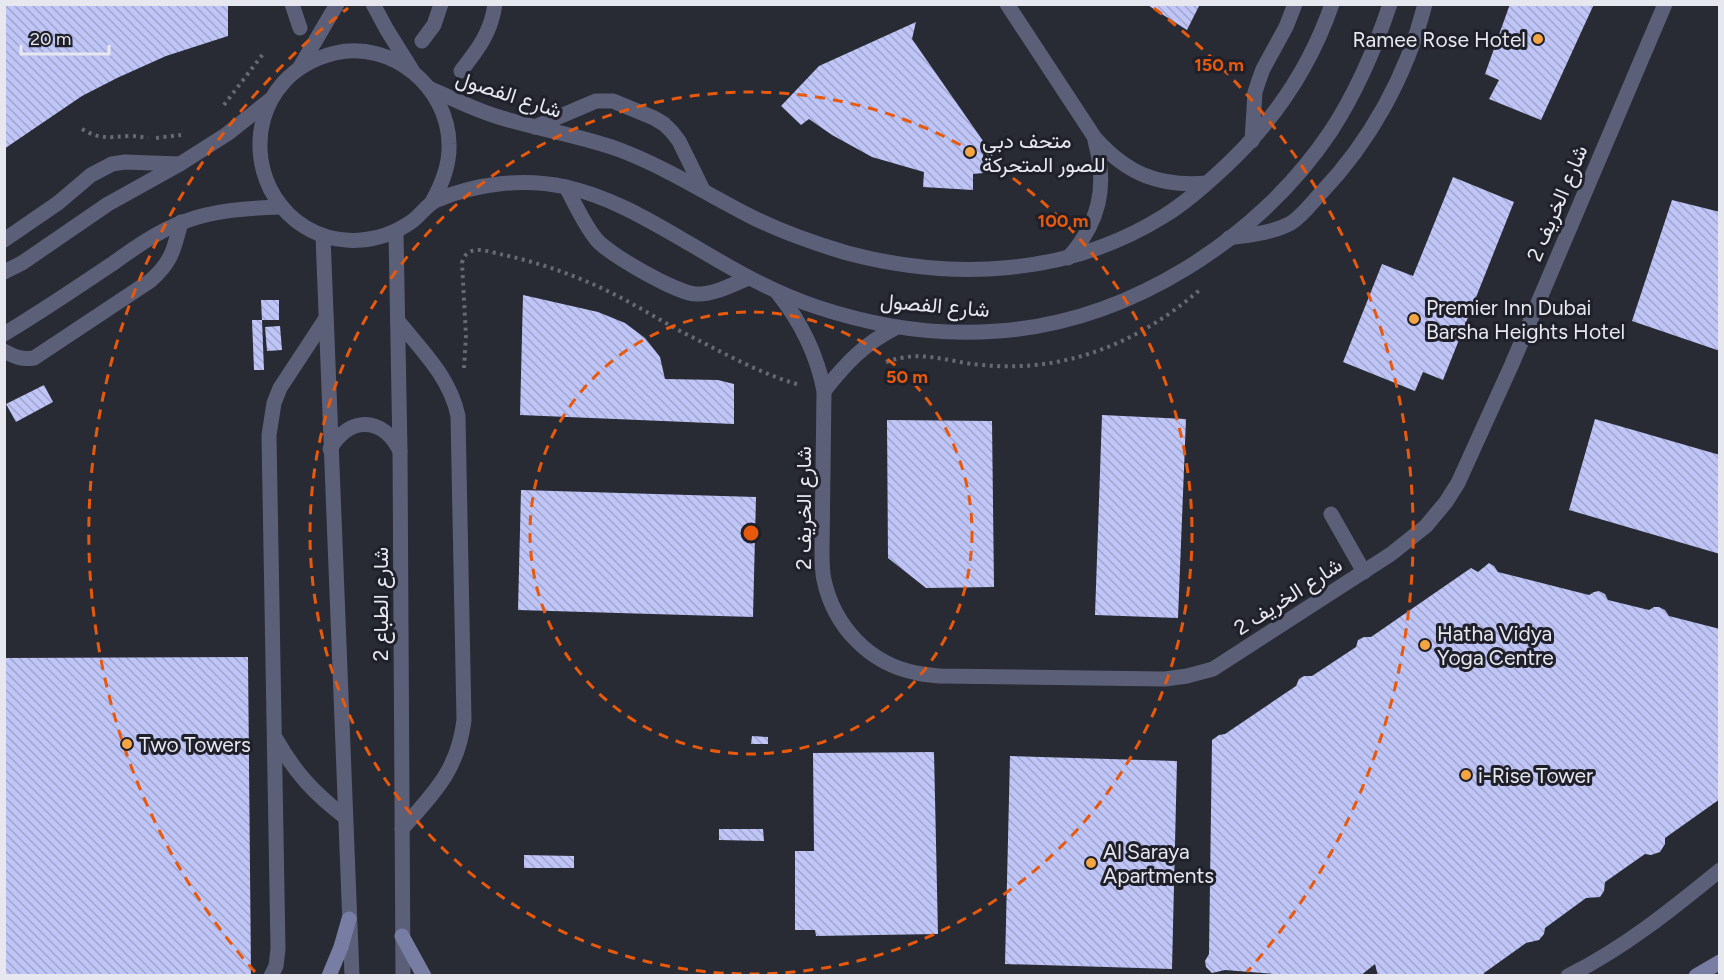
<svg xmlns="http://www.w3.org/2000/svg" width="1724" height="980" font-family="Figtree,Vazirmatn,sans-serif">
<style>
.building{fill:url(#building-back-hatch)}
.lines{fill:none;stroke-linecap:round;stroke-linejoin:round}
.path{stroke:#676972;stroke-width:4;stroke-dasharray:3 4.5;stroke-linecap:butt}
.service{stroke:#5c5f78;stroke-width:15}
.pedestrian{stroke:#5c5f78;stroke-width:15}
.minor{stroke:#5c5f78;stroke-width:15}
.tertiary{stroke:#5c5f78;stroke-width:15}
.secondary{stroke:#787da4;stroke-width:15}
.ring{fill:none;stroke:#e8590c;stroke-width:3;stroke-dasharray:10 8}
.poi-dot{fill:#f2a541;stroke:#1f202a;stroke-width:2}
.labels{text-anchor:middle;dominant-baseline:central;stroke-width:6;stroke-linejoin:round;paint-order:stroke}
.poi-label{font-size:21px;fill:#e7e8ef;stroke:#1f202a;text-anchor:start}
.street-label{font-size:21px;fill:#e7e8ef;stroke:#1f202a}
.centre{fill:#e8590c;stroke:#1f202a;stroke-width:3}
.ring-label{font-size:18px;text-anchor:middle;font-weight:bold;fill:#e8590c;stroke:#1f202a;stroke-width:6;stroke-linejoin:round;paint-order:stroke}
</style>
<defs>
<pattern id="building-back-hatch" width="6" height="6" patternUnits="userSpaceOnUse" patternTransform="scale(1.5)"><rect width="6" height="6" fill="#bfc5f7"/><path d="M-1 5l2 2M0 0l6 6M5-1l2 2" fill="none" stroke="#a0a5cb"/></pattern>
</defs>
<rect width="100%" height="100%" fill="#282a34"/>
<g class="building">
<polygon points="4,4 228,4 228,36 166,56 117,78 82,96 4,149"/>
<polygon points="1146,4 1200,4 1187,30"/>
<polygon points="1510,4 1594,4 1541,120 1489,99 1499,80 1485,74"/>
<polygon points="916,22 912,39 1004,171 973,174 973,190 923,187 924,172 872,157 832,135 809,119 801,125 781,106 819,66"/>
<polygon points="1453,177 1514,202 1443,380 1423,372 1415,391 1343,362 1382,264 1413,276"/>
<polygon points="1672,200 1720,212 1720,351 1632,321"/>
<polygon points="523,295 598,312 625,323 645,338 660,357 665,379 718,380 734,384 734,424 520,415"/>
<polygon points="261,300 279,300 279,320 262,320 264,370 254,370 252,320 262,320"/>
<polygon points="280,326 282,350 267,351 265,327"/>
<polygon points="44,385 53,402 16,422 6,404"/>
<polygon points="1102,415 1186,419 1178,618 1095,615"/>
<polygon points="1595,419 1720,455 1720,554 1569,510"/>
<polygon points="887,420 992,421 994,587 926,588 888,558"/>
<polygon points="521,490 756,497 753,617 518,610"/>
<polygon points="1489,563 1494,566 1498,572 1589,595 1594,592 1599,591 1605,594 1608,600 1649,610 1654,607 1659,607 1665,610 1669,616 1720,629 1720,799 1665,838 1665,844 1660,852 1651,855 1645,854 1605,882 1604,891 1600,897 1586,898 1545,928 1544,934 1539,940 1526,943 1484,973 1483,976 1378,976 1375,964 1360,976 1299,976 1225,970 1212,973 1206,967 1205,961 1209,954 1212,740 1219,735 1225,734 1296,686 1299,679 1304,676 1312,676 1356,647 1358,640 1364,637 1371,637 1471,568 1478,572"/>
<polygon points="248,657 251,975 4,975 4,658"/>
<polygon points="752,736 768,737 768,744 751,744"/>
<polygon points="934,752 938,934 816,936 815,930 795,930 795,851 814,851 813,753"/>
<polygon points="1010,756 1177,761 1172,969 1005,964"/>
<polygon points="719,829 763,829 764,841 719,840"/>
<polygon points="524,855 574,856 574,868 524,868"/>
</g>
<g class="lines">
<g class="path">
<polyline points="224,105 263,54"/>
<path d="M82 129C100 140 110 137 129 136 136 136 142 137 148 138"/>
<polyline points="156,138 181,135"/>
<path d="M886 362C923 349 946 362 982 365 1066 373 1139 343 1202 288"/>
<path d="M464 368 466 336 462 263C467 242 489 252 504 255 550 265 596 283 636 306 656 317 675 329 696 339 729 356 764 375 800 385"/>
</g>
<g class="service">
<polyline points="373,4 387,30 412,70"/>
<polyline points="300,67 337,4"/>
<polyline points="535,127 596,101 613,101 654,118 664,124 672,132 679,141 703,190"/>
<polyline points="1252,141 1255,92 1259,80 1263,69 1286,27 1295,4"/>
<path d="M566 187C575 204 584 224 596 239 608 254 678 294 696 294 714 295 733 284 749 278"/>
<path d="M1229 238C1249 235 1273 233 1291 223 1302 216 1311 204 1320 194 1370 142 1407 75 1425 4"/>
<polyline points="4,240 58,203 91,175 112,164 125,162 180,164"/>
<path d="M398 321C422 351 450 377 458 416L464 720C458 770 434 793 402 829"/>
<path d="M4 351C15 357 22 360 34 358L150 281C172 262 174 249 181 222"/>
<polyline points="1331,514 1364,572"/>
<path d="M276 739C295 773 315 794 345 817"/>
<polyline points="271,976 276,966 278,949 269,435 274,403 280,388 326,318"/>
</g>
<g class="pedestrian">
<polyline points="292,4 300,28"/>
<polyline points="422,41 434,25 441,4"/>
<path d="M461 71C478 49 491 33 495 4"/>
</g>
<g class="minor">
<path d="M1007 4 1095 138C1127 174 1159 187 1207 183"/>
<path d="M1068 258C1099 223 1108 187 1095 141"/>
<path d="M777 292C801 322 817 354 824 391L822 552C822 561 822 571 824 580 834 626 869 664 917 673 924 675 932 675 940 676L1165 679 1187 676 1213 669 1391 554 1426 526 1446 502 1458 483 1512 364 1665 4"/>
<path d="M824 391C846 363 865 343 897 327"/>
<path d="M1568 976C1624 948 1671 910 1720 870"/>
</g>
<g class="tertiary">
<path d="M429 88C453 99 477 111 502 118 541 130 582 136 620 150 665 167 705 193 748 215 779 231 813 243 847 253 953 281 1068 276 1164 216 1187 202 1209 182 1229 163 1276 118 1311 65 1332 4"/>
<path d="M432 202C442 184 450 165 449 144 448 87 392 40 335 53 315 58 297 67 283 83 245 126 255 196 305 227 338 247 379 244 411 222 421 215 427 204 437 200 477 183 524 178 566 187 612 197 652 222 692 245 732 269 772 292 817 307 874 326 937 336 998 331 1129 322 1259 239 1331 131 1357 91 1375 49 1390 4"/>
<polyline points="396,232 400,451 403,976"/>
<polyline points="323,236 352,976"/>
<polyline points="4,272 22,263 108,204 180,164 227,134 270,100"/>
<path d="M4 334C41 312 76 288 112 264 133 249 158 231 183 222 214 210 248 208 282 207"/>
<path d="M330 449C350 415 383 417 400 451"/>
</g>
<g class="secondary">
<polyline points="402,936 424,976"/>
<polyline points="329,976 341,947 349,919"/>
<polyline points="1696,976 1720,962"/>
</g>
</g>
<g class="ring">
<circle cx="751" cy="533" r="221"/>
<circle cx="751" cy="533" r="441"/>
<path d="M255 972A662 662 0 0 1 348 8M1154 8A662 662 0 0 1 1247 972"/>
</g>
<g class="poi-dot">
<circle cx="1538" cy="39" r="6"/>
<circle cx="970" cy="152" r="6"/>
<circle cx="1414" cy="319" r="6"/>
<circle cx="1425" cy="645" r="6"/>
<circle cx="127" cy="744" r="6"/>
<circle cx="1466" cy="775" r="6"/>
<circle cx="1091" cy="863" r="6"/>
</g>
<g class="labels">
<g class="poi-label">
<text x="1526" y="39" text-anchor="end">Ramee Rose Hotel</text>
<text x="982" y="140">متحف دبي<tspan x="982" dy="24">للصور المتحركة</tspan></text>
<text x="1426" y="307">Premier Inn Dubai<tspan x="1426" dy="24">Barsha Heights Hotel</tspan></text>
<text x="1437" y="633">Hatha Vidya<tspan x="1437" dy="24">Yoga Centre</tspan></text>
<text x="139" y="744">Two Towers</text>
<text x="1478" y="775">i-Rise Tower</text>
<text x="1103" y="851">Al Saraya<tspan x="1103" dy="24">Apartments</tspan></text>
</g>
<g class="street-label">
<text transform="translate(509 94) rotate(18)">شارع الفصول</text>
<text transform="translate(1557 203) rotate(-67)">شارع الخريف 2</text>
<text transform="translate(935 305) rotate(5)">شارع الفصول</text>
<text transform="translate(803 508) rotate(-90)">شارع الخريف 2</text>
<text transform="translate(1288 596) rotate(-33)">شارع الخريف 2</text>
<text transform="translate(380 604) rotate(-90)">شارع الطباع 2</text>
</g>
</g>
<circle cx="751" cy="533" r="9" class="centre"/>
<g class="ring-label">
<text x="1219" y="71">150 m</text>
<text x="1063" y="227">100 m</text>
<text x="907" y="383">50 m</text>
</g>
<rect width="1724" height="980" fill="none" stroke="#e7e8ef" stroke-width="12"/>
<path d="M21 45v9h88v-9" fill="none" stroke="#e7e8ef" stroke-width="3"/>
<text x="30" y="45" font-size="18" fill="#e7e8ef" stroke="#1f202a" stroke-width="4.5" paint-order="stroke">20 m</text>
</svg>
